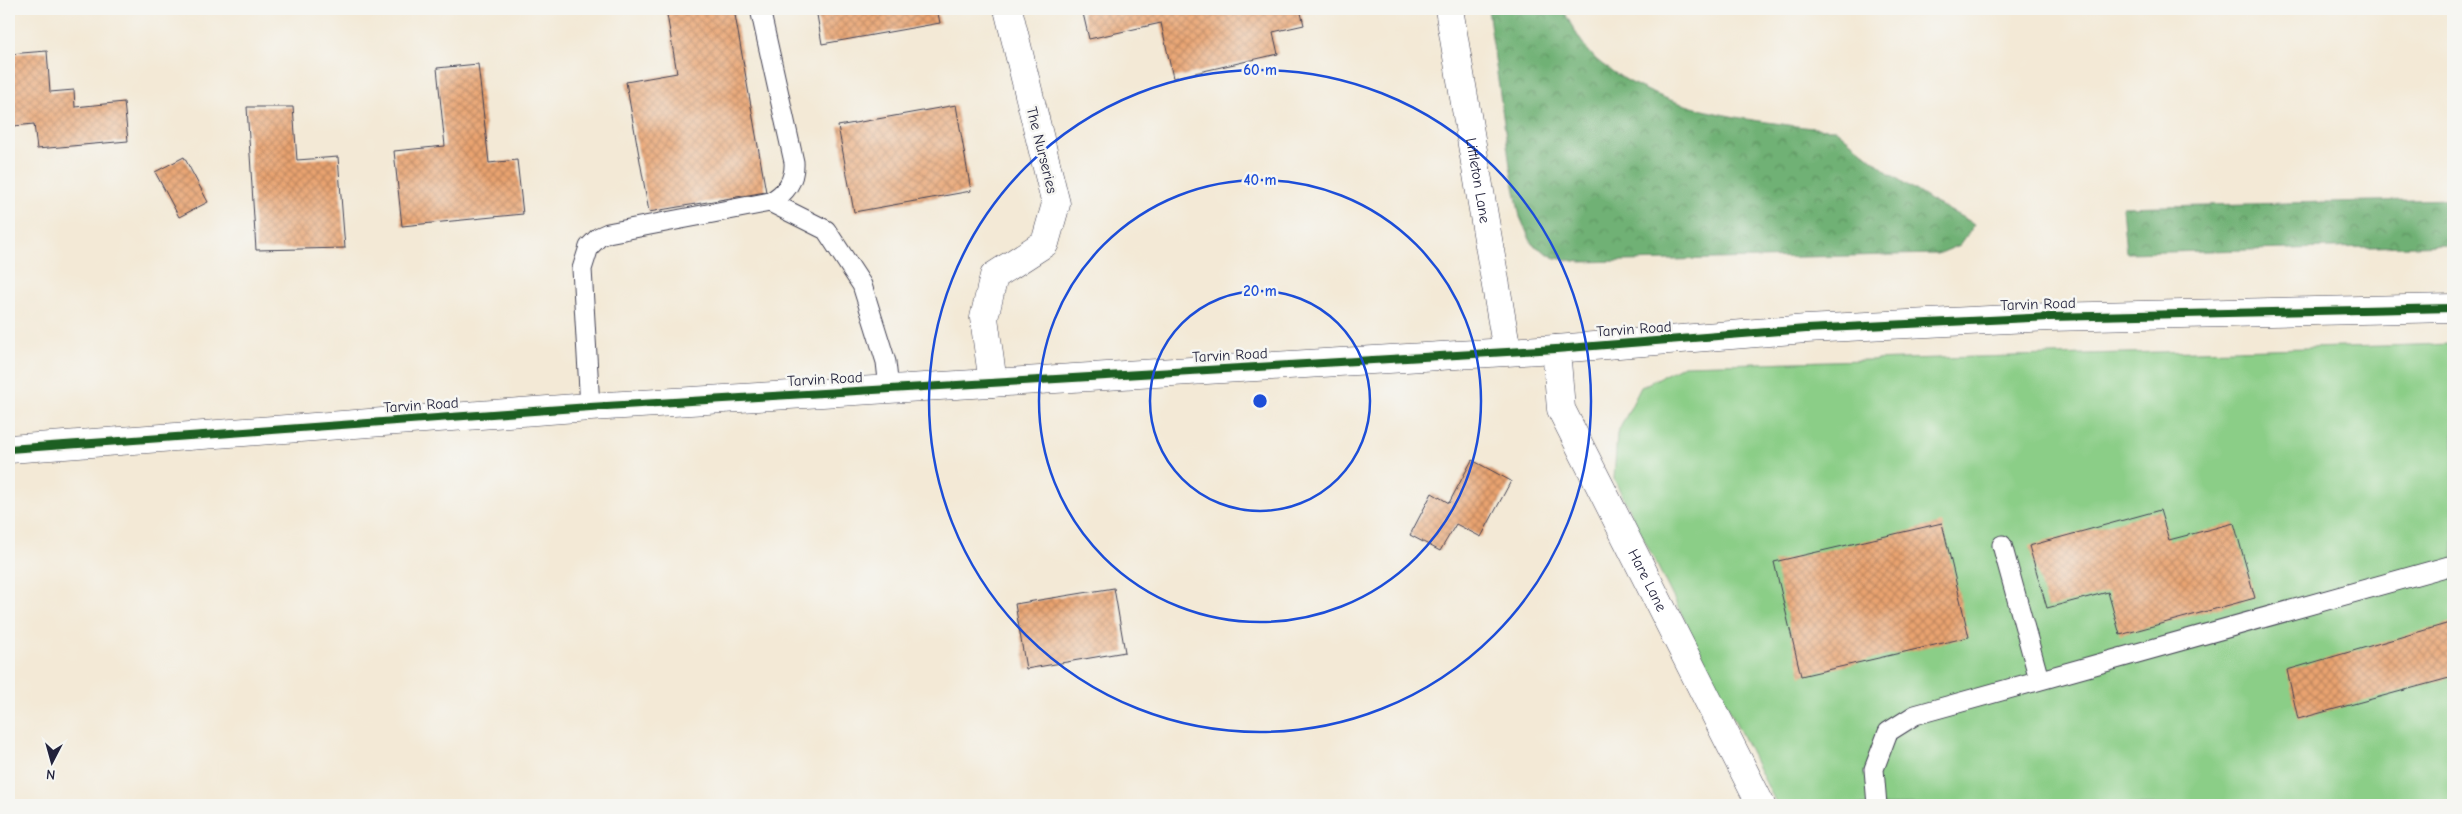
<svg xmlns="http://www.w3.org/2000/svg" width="2462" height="814" font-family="'Comic Neue',sans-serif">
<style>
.forest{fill:url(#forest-crowns);stroke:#496a58}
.pitch{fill:#8bce87;stroke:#567861}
.building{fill:url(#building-cross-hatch)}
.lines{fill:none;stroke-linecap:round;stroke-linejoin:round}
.service-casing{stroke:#414052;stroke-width:21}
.minor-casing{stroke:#414052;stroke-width:29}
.tertiary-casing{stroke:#414052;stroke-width:29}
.trunk-casing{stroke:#414052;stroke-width:29}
.service{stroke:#fff;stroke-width:19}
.minor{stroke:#fff;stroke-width:28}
.tertiary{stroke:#fff;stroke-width:28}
.trunk{stroke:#fff;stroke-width:28}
.cycleway-casing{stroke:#f6f6f2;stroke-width:11}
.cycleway{stroke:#1b5e20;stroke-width:8}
.ring{fill:none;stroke:#1d4ed8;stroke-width:2.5}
.labels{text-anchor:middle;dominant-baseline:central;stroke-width:5;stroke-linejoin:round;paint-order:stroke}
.street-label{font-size:15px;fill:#22223b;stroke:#f6f6f2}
.centre{fill:#1d4ed8;stroke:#f6f6f2;stroke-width:2.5}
.ring-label{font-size:15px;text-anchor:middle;font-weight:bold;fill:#1d4ed8;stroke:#f6f6f2;stroke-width:5;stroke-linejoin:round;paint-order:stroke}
</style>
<defs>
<pattern id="forest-crowns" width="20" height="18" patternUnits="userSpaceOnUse" patternTransform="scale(1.25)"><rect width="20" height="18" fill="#70b174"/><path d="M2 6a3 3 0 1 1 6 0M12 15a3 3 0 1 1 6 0" fill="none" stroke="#5c9060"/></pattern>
<pattern id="building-cross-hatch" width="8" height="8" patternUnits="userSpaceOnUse" patternTransform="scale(1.25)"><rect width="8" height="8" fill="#e9a370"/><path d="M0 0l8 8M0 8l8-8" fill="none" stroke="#bc845d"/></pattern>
</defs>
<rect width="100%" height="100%" fill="#f6f6f2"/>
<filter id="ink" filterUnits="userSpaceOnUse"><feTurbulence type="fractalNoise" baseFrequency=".02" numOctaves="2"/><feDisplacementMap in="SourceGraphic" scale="10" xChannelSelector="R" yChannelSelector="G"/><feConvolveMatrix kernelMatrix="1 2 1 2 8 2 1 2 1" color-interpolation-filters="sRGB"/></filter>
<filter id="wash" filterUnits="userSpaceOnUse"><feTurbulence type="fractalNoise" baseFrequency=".0096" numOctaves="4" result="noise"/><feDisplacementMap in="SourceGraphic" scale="20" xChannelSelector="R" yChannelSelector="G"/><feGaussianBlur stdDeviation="1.12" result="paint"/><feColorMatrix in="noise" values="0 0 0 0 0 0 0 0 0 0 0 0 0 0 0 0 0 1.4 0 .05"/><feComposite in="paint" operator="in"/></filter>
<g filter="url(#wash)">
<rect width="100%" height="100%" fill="#f3e9d6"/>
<g class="forest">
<path d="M1488 9H1563C1572 27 1586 53 1603 65 1651 100 1709 114 1767 122 1790 125 1812 129 1835 129L1889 173 1930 200 1975 224 1960 245 1938 254 1580 262 1555 258 1532 244 1520 217 1510 166Z"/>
<polygon points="2453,199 2453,245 2126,253 2122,207"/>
</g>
<polygon class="pitch" points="2453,344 2453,805 1777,805 1614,479 1617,434 1641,387 1684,365"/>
<g id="blocks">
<g class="building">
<polygon points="666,9 734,9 766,192 649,212 626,82 677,73"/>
<polygon points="816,9 937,9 940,23 822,44"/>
<polygon points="1082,9 1300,9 1304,25 1273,32 1278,54 1173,78 1161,23 1089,39"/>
<polygon points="47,51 50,92 74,90 75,107 124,102 128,141 37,149 34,124 14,126 9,54"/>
<polygon points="478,64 489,163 517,160 523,214 402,226 394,151 445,146 437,68"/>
<polygon points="956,105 971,191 854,212 838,126"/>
<polygon points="247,107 293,107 297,160 338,157 345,248 256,250"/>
<polygon points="184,157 208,202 179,217 155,172"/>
<polygon points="1472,460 1511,481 1481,537 1456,524 1440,551 1410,535 1432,493 1449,503"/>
<polygon points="2160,510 2169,540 2234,523 2255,598 2120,635 2108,592 2047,608 2029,546"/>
<polygon points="1942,523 1969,637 1801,676 1774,562"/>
<polygon points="1114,588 1125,652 1026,669 1015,604"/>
<polygon points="2453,622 2453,677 2298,719 2287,670"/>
</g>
</g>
</g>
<g filter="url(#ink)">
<use href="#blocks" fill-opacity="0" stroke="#414052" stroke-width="1"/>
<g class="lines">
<g class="service-casing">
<g id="service">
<polyline points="770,202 826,230 862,285 886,362 889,389"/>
<path d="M590 407 582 269 589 247 599 237 608 233 770 202C786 193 795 181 794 162L760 9"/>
<polyline points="2002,545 2039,679"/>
<polyline points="1877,805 1874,769 1888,732 1915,715 2449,566"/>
</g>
</g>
<g class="minor-casing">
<polyline id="minor" points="993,383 984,318 994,276 1045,243 1056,204 1008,9"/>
</g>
<g class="tertiary-casing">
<g id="tertiary">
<path id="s1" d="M1449 9 1507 351"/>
<path id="s2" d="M1556 349 1561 409 1761 805"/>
</g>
</g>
<g class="trunk-casing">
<polyline id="trunk" points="9,449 590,407 1556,349 1806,329 2049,317 2453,308"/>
</g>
<use href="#service" class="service"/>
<use href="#minor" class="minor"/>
<use href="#tertiary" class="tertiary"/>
<use href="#trunk" class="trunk"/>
<g class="cycleway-casing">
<polyline id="cycleway" points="9,449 590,407 1556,349 1806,329 2049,317 2453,308"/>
</g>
<use href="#cycleway" class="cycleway"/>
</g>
</g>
<g class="ring">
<circle cx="1260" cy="401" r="110"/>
<circle cx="1260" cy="401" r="221"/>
<circle cx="1260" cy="401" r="331"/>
</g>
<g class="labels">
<g class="street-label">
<text transform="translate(1042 150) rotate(76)">The Nurseries</text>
<text stroke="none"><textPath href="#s1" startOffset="174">Littleton Lane</textPath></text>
<text transform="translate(2038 304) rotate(-2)">Tarvin Road</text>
<text transform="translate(1634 329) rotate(-4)">Tarvin Road</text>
<text transform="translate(1230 355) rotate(-3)">Tarvin Road</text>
<text transform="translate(825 379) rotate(-3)">Tarvin Road</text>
<text transform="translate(421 405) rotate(-4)">Tarvin Road</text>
<text stroke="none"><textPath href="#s2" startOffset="252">Hare Lane</textPath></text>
</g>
</g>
<circle cx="1260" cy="401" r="8" class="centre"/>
<g class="ring-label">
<text x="1260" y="75">60 m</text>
<text x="1260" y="185">40 m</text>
<text x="1260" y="296">20 m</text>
</g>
<rect width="2462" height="814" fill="none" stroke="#f6f6f2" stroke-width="30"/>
<g transform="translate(52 762) rotate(186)" stroke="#f6f6f2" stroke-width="4" paint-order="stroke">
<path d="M0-4L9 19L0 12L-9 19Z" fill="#22223b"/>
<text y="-8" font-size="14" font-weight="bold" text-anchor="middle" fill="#22223b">N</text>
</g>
</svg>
